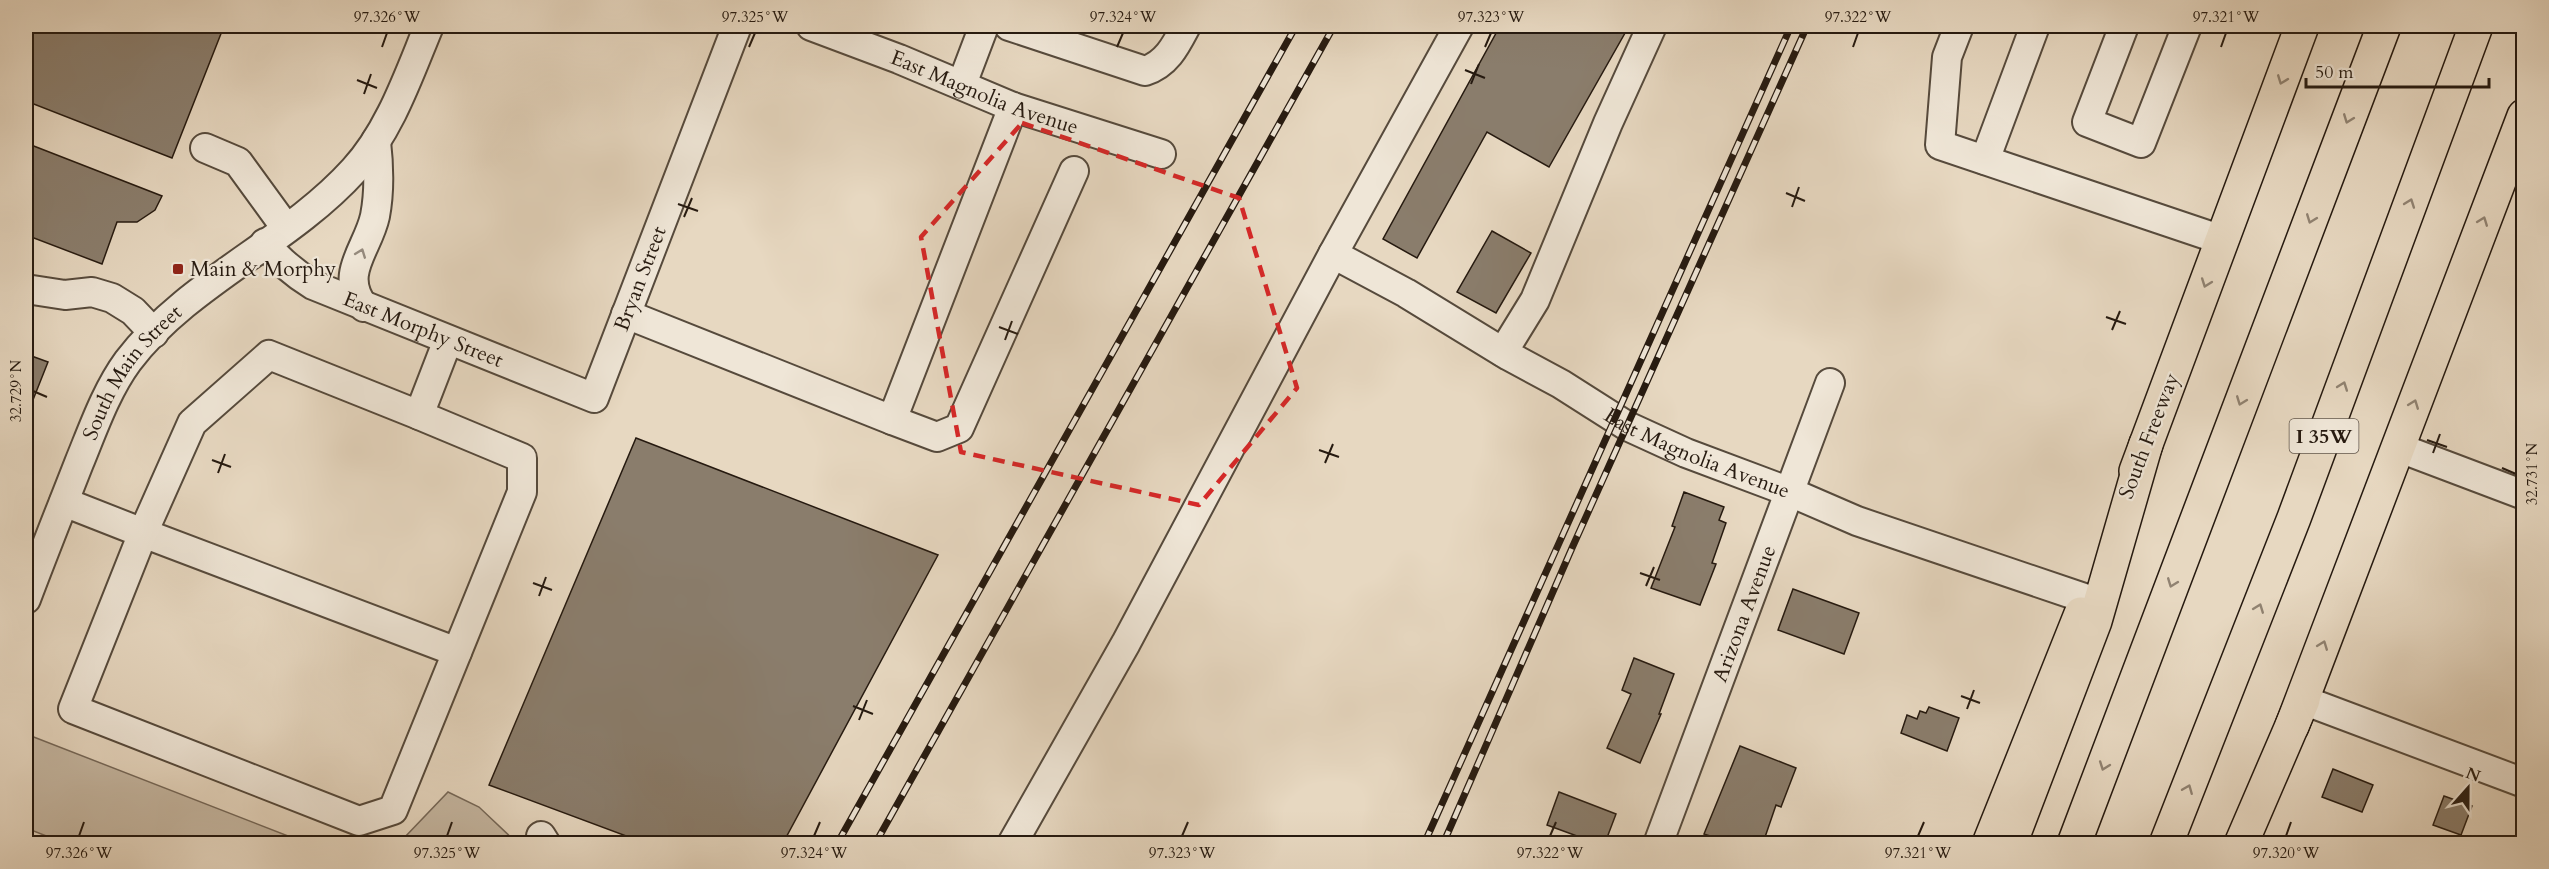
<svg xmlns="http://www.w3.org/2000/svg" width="2549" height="869" font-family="Cardo,serif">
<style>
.green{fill:#c6b8a3;stroke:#76695a;stroke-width:1.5}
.building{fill:#8a7d6c;stroke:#261a10;stroke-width:1.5}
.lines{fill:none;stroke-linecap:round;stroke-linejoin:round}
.minor-casing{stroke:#564a3c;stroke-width:32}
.major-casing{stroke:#261a10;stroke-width:36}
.highway-casing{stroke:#261a10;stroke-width:36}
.minor{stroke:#efe6d7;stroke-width:28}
.major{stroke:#e7d8c1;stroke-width:33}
.highway{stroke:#e7d8c1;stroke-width:33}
.rail-casing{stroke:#261a10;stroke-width:7}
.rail{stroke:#efe6d7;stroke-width:4.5;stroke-dasharray:14;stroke-linecap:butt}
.oneway{stroke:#908271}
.oneway2{stroke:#958a7d}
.marked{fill:none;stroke:#d62828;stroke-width:4.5;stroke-dasharray:12 8;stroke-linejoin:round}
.ticks{fill:none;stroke:#261a10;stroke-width:2}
.poi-dot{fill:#8f2418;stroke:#efe6d7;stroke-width:2}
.labels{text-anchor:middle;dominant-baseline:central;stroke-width:4.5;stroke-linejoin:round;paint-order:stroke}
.shield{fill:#efe6d7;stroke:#62574c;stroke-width:1.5}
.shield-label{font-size:20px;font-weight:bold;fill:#261a10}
.street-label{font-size:21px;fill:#261a10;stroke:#efe6d7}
.poi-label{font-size:21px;fill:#261a10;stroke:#efe6d7;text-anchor:start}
.neatline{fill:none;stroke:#261a10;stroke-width:2}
.ticks-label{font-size:15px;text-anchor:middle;fill:#261a10}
</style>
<rect width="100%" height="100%" fill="#e7d8c1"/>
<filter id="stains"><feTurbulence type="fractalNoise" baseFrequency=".00333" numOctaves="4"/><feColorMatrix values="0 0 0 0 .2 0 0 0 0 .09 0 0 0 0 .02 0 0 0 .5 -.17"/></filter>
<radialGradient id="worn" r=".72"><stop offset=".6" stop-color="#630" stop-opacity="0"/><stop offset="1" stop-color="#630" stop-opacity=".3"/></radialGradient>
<g class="green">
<polygon points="26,734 306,843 64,843 26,828"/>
<polygon points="448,792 479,807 517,843 392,843 402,840"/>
</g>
<g class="building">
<polygon points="26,26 224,26 172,158 26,101"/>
<polygon points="1500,26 1629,26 1549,167 1487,132 1417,258 1383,239"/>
<polygon points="26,143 162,196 155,210 137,222 117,222 102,264 26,235"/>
<polygon points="1492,231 1531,253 1496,313 1457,292"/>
<polygon points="26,354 48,362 27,415 26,415"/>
<polygon points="636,438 938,555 783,843 645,843 489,785"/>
<polygon points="1684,492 1724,507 1719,520 1726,523 1712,563 1716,564 1700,605 1651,588 1675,527 1672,526"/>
<polygon points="1793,589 1859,613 1844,654 1778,630"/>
<polygon points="1634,658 1674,674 1659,714 1661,714 1640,763 1607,748 1631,694 1622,690"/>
<polygon points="1929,707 1959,718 1947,751 1901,733 1907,715 1917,719 1920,711 1926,713"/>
<polygon points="1740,746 1796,768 1781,807 1776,805 1763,843 1731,843 1704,834"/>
<polygon points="2333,769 2373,785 2362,812 2322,797"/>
<polygon points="1559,792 1616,814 1605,843 1596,843 1547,825"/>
<polygon points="2444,796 2472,806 2461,835 2433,825"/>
</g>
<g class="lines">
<g class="minor-casing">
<g id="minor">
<path id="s1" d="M811 26 899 59 1013 107 1161 154"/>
<path d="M1009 26 1145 71C1167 64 1176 45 1186 26"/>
<polyline points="1959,26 1947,57 1940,145 2222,240"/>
<polyline points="2124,26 2087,122 2141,143 2187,26"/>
<polyline points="962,84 984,26"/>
<polyline points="205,148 238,162 286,228"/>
<polyline points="1985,160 2035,26"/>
<path id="s2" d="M265 243C279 261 294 273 313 285L594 398 737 26"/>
<path id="s3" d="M1333 254 1406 293 1509 356 1561 384 1627 426 1686 453 1790 492 1857 521 2087 599"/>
<polyline points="26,289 65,295 92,292 112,298 133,311 154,333"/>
<path d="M364 307C338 274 368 249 375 216 380 190 379 167 376 141"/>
<polyline points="626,314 892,420 1013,107"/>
<polyline points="1503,352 1535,300 1608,123 1652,26"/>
<polyline points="419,415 269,355 192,423 143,533 457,652"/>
<polyline points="892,420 937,437 959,428 1074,171"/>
<polyline points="2397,447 2524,495"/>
<polyline points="64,502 143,533 73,709 359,821 393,810 522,492 522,458 419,415 448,340"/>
<path id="s4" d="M26 599C43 554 61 509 79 463 93 429 106 391 128 361 188 282 288 243 354 170 390 131 409 74 429 26"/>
<polyline points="2303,700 2524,783"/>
<polyline points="541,836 546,844"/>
<polyline points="1012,844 1126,643 1333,254 1459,26"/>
<path id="s5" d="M1658 844 1830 383"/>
</g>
</g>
<g class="major-casing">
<g id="major">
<polyline points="2136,471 2302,26"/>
<polyline points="2292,726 2524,116"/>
<polyline points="1989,844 2081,614"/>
</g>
</g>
<g class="highway-casing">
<g id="highway">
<polyline points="2010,844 2095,621 2146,444"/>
<polyline points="2074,844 2384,26"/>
<polyline points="2166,844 2294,518 2476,26"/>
<polyline points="2241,844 2303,700"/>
</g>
</g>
<use href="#minor" class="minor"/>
<use href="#major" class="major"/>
<use href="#highway" class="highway"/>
<g class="rail-casing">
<g id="rail">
<polyline points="837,844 1296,26"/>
<polyline points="875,844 1334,26"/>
<polyline points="1424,844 1791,26"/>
<polyline points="1443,844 1572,548 1807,26"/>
</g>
</g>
<use href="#rail" class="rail"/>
</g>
<defs><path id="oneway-chevron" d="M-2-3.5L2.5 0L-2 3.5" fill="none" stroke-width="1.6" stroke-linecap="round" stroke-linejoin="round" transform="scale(1.5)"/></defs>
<g class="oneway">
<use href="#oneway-chevron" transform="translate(2282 80) rotate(111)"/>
<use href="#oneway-chevron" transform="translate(2348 119) rotate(111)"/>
<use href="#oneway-chevron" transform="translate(2410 203) rotate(-70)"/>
<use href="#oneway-chevron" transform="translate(2311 219) rotate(111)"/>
<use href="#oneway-chevron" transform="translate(2483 221) rotate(-69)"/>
<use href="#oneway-chevron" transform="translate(2206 283) rotate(110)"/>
<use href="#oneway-chevron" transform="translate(2343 386) rotate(-70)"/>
<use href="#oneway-chevron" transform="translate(2241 401) rotate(111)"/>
<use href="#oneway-chevron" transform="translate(2414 404) rotate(-69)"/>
<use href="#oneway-chevron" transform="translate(2172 583) rotate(111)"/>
<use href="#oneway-chevron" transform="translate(2259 608) rotate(-69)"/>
<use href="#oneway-chevron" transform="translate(2323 645) rotate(-69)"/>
<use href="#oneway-chevron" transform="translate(2104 766) rotate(110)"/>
<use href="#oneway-chevron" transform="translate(2188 789) rotate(-68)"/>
</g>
<use class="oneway2" href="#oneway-chevron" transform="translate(361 253) rotate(-69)"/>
<path class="marked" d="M1022 123 1239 198 1297 388 1199 505 961 452 921 237Z"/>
<path class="ticks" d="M382 47 387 33M749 47 755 33M1117 47 1123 33M1485 47 1491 33M1853 47 1858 33M2221 47 2226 33M1465 70 1485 78M357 80 377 88M1471 84 1479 64M364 94 371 74M1786 193 1805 201M678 204 698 211M1792 207 1799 187M684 217 692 198M2106 317 2126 324M999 327 1018 334M2112 330 2120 311M1005 340 1012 321M33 391 47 397M2427 440 2447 447M1319 450 1339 457M2433 453 2440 434M212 460 231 467M1325 463 1333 444M2502 468 2516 474M218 473 225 454M1640 573 1660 580M533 583 552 590M1646 586 1654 567M539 596 546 577M1961 696 1980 703M853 706 873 714M1967 709 1974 690M859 720 867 700M79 836 84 822M447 836 452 822M814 836 820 822M1182 836 1188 822M1550 836 1556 822M1918 836 1924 822M2286 836 2291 822"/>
<rect class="poi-dot" x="172" y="263" width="12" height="12" rx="3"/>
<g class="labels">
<rect class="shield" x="2289.5" y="419" width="69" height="34" rx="4.5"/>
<g class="shield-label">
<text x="2324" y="436">I 35W</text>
</g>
<g class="street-label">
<text stroke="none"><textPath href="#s1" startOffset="186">East Magnolia Avenue</textPath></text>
<text stroke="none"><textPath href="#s2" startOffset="495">Bryan Street</textPath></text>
<text stroke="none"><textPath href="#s2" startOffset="183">East Morphy Street</textPath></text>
<text stroke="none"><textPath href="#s4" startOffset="252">South Main Street</textPath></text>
<text transform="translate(2149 436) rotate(-69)">South Freeway</text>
<text stroke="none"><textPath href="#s3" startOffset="416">East Magnolia Avenue</textPath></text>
<text stroke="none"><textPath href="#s5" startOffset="246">Arizona Avenue</textPath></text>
</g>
<g class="poi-label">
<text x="190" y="269">Main &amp; Morphy</text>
</g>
</g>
<rect width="2549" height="869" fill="none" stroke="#e7d8c1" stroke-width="66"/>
<g transform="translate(2468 788) rotate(21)" stroke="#efe6d7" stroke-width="4.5" paint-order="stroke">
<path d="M0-4.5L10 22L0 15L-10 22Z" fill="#261a10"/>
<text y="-9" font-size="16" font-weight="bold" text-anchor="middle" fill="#261a10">N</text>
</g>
<path d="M2306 78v9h183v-9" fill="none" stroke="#261a10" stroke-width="3"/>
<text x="2315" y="78" font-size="18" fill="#261a10" stroke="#efe6d7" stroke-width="4.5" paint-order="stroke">50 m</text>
<rect x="33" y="33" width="2483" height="803" class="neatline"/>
<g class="ticks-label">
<text x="387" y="22">97.326°W</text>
<text x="755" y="22">97.325°W</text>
<text x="1123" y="22">97.324°W</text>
<text x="1491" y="22">97.323°W</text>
<text x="1858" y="22">97.322°W</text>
<text x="2226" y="22">97.321°W</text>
<text transform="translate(16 391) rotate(-90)" y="5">32.729°N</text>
<text transform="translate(2532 474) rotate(-90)" y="5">32.731°N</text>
<text x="79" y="858">97.326°W</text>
<text x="447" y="858">97.325°W</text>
<text x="814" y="858">97.324°W</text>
<text x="1182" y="858">97.323°W</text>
<text x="1550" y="858">97.322°W</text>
<text x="1918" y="858">97.321°W</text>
<text x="2286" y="858">97.320°W</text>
</g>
<rect width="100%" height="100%" filter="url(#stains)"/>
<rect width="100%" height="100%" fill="url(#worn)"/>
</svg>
